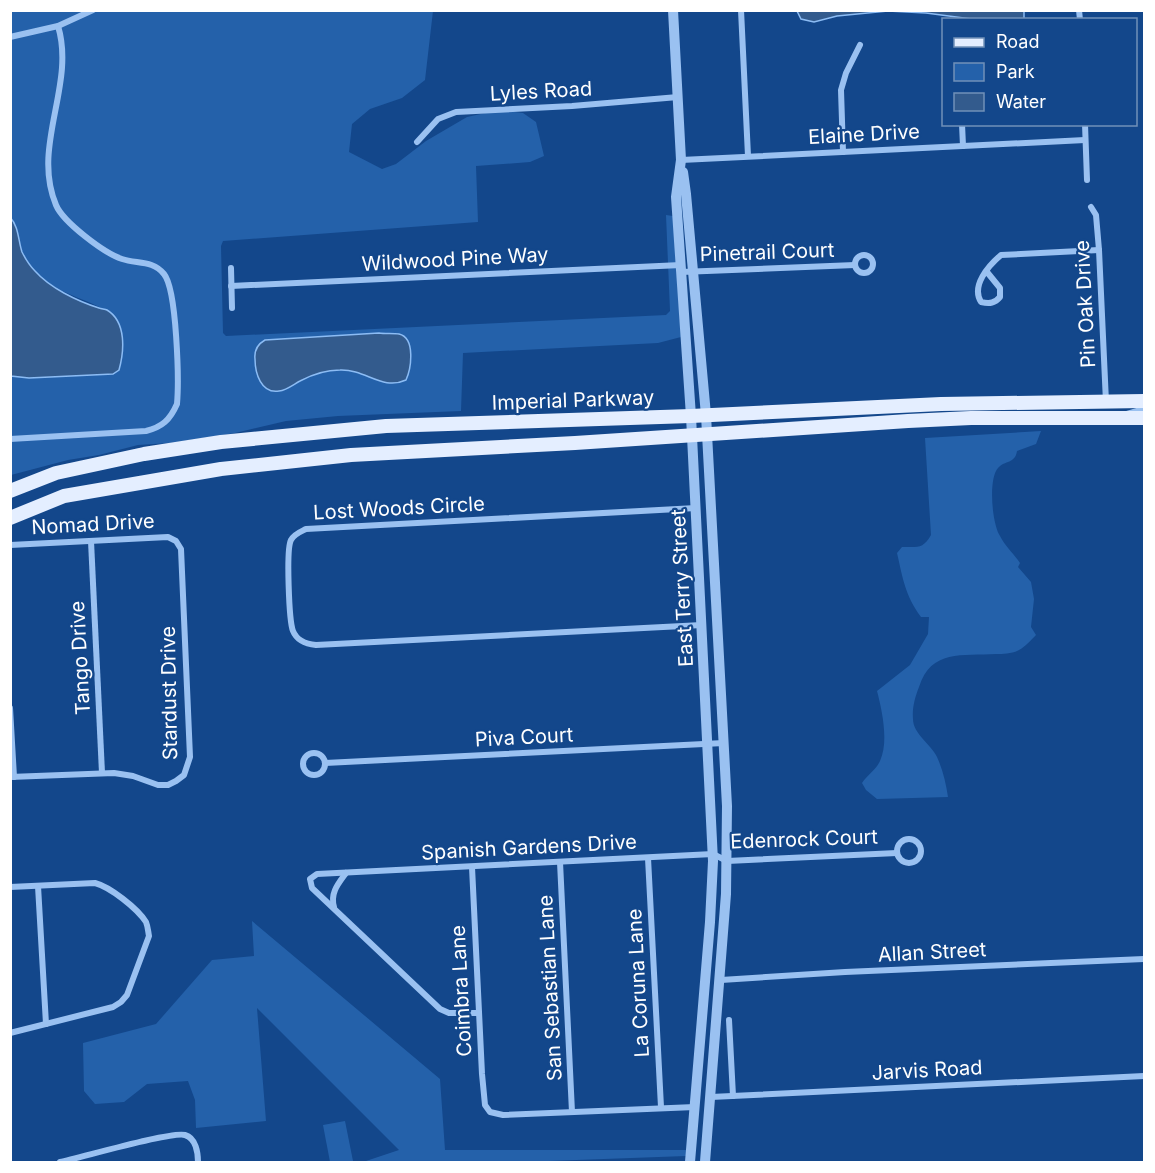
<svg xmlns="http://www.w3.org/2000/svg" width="1155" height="1173" font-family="Inter,sans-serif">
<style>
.green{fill:#2461aa}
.water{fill:#335b8d;stroke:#8cbcf4;stroke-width:1.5}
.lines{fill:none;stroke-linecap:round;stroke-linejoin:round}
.minor{stroke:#9ac1f1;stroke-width:6}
.tertiary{stroke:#9ac1f1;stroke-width:10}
.primary{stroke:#e4eeff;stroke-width:14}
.labels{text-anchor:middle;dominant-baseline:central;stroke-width:4.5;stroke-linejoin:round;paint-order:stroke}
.street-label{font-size:20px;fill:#fff;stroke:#13478b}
</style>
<rect width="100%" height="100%" fill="#13478b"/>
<g class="green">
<path d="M11 11H433L425 80 402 98 370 109 352 124 349 152 382 169 396 164 426 141 467 117 499 110 523 113 536 122 544 156 530 162 476 166 478 222 223 241 221 246 223 333 226 336 666 315 670 311 666 215 673 216 681 337 658 343 463 353 461 411 338 416 286 421 235 433 170 443 138 445 99 455 68 460 11 475 10 374 29 378 62 376 115 318C95 299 61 297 39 275 32 269 26 260 22 252 18 240 19 227 11 217Z"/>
<path d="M1041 431 1036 444 1017 451C1015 464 1005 460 998 468 988 479 992 524 1000 536 1005 546 1014 554 1020 563L1018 567 1031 582 1034 599 1031 627 1036 635C1031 640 1025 647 1019 650 1012 654 1003 654 996 654 962 656 931 649 919 687 915 697 912 708 913 719 913 734 931 744 937 757 943 770 946 784 948 797L877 799 866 790 862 783C867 775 876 770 880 761 889 742 882 710 877 691L910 665 928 634 929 617H921C905 595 903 579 897 553L902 547C918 547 923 549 931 535L925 438Z"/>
<polygon points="252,921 440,1079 445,1150 687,1150 686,1156 522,1162 363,1162 399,1150 257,1008 266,1121 196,1128 195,1100 188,1081 147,1084 124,1102 95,1104 84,1091 83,1043 156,1024 212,960 254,956"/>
<polygon points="345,1121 353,1161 330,1162 323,1125"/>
</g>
<g class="water">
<polygon points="1024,10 1024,19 979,20 926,13 888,11 837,16 814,22 801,19 797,11"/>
<path d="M10 217C19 227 18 240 22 252 25 258 30 266 35 271 50 288 77 301 99 308 102 309 105 309 107 310 127 322 124 352 119 370L113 374 29 378 11 376Z"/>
<path d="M379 333C385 334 393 333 399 334 416 338 411 369 406 380 382 391 366 369 340 370 326 370 313 374 300 381 294 384 287 390 279 391 261 394 255 373 255 359 254 350 258 344 265 340Z"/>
</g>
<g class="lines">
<g class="minor">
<polyline points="741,10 748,156"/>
<polyline points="1079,10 1080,20"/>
<polyline points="10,37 58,26 93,10"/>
<polyline points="962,124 963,146"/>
<polyline points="1085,124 1087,180"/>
<polyline points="417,142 438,119 456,112 572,106 678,97"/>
<polyline points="843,152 841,90 846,73 860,45"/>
<polyline points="681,160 1085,140"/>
<polyline points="1091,207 1096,215 1099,250 1106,402"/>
<circle cx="864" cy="264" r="9"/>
<polyline points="231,268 232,308"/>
<polyline points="681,272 855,265"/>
<path d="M987 272 1000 288V297C995 303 990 304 981 302 971 286 988 266 1001 255L1099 250"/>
<polyline points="231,286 681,265"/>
<polyline points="1127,414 1144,409"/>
<path d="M10 439 146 431C162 427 170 420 177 404 179 381 177 290 164 274 153 260 137 264 122 259 104 253 63 222 56 205 31 146 76 85 58 26"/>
<path d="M696 508 306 529C300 532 294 534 291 540 286 549 289 621 293 631 297 641 306 644 316 645L702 625"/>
<polyline points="91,541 102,773"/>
<polyline points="10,545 168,537 176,541 181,549 190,757 184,775 176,781 168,785 158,785 133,776 114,773 10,777"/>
<polyline points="10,708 14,777"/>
<circle cx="314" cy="764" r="11"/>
<polyline points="325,763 724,743"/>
<circle cx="909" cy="851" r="12"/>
<polyline points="648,858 661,1107"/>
<polyline points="560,862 572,1112"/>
<polyline points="472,867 482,1074 485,1105 490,1112 503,1115 695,1107"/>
<polyline points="38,886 46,1024"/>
<path d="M10 887 95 883C110 887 137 908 146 922 148 927 148 931 149 936L127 995 121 1002 113 1007 10 1033"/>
<path d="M334 907C330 893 338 884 346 873"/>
<polyline points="721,980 845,972 1144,959"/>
<polyline points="479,1013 449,1013 440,1009 312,888 310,879 317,874 713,854 727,861 897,853"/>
<polyline points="729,1020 733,1096"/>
<polyline points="711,1097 1144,1076"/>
<path d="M60 1162C80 1158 171 1131 185 1135 196 1138 198 1153 198 1162"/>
</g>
<g class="tertiary">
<polyline points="673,10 681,160 676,197 691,416 713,861 710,922 690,1162"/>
<polyline points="683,172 686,194 706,415 727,806 726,894 705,1162"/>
</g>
<g class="primary">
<polyline points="10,491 56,473 144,454 221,442 386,426 691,416 941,404 1144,401"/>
<polyline points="10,518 64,496 221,469 351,455 575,443 908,421 971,418 1144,418"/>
</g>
</g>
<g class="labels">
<g class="street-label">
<text transform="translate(541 91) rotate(-3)">Lyles Road</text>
<text transform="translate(864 134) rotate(-3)">Elaine Drive</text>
<text transform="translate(767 252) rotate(-2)">Pinetrail Court</text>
<text transform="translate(455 259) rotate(-3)">Wildwood Pine Way</text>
<text transform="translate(1085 304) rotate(-93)">Pin Oak Drive</text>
<text transform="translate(573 400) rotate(-2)">Imperial Parkway</text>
<text transform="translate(399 508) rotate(-3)">Lost Woods Circle</text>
<text transform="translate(93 524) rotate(-3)">Nomad Drive</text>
<text transform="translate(682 588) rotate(-93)">East Terry Street</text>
<text transform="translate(80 658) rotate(-93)">Tango Drive</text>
<text transform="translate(169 693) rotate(-91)">Stardust Drive</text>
<text transform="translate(524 737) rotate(-3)">Piva Court</text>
<text transform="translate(804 839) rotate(-2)">Edenrock Court</text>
<text transform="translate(529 847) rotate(-3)">Spanish Gardens Drive</text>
<text transform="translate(932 952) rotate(-3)">Allan Street</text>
<text transform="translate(638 983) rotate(-93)">La Coruna Lane</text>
<text transform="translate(550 988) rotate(-93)">San Sebastian Lane</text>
<text transform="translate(461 991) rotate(-93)">Coimbra Lane</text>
<text transform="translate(927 1070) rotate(-3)">Jarvis Road</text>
</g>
</g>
<rect width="1155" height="1173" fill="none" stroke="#ffffff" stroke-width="24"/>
<rect x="942" y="18" width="195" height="108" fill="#13478b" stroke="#7191b9" stroke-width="1.5"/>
<rect x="954" y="38" width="30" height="9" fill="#e4eeff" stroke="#7191b9" stroke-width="1.5"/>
<text x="996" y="48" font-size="18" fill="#ffffff">Road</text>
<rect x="954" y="63" width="30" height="18" fill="#2461aa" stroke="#7191b9" stroke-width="1.5"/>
<text x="996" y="78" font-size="18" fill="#ffffff">Park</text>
<rect x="954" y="93" width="30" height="18" fill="#335b8d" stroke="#7191b9" stroke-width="1.5"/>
<text x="996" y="108" font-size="18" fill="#ffffff">Water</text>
</svg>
